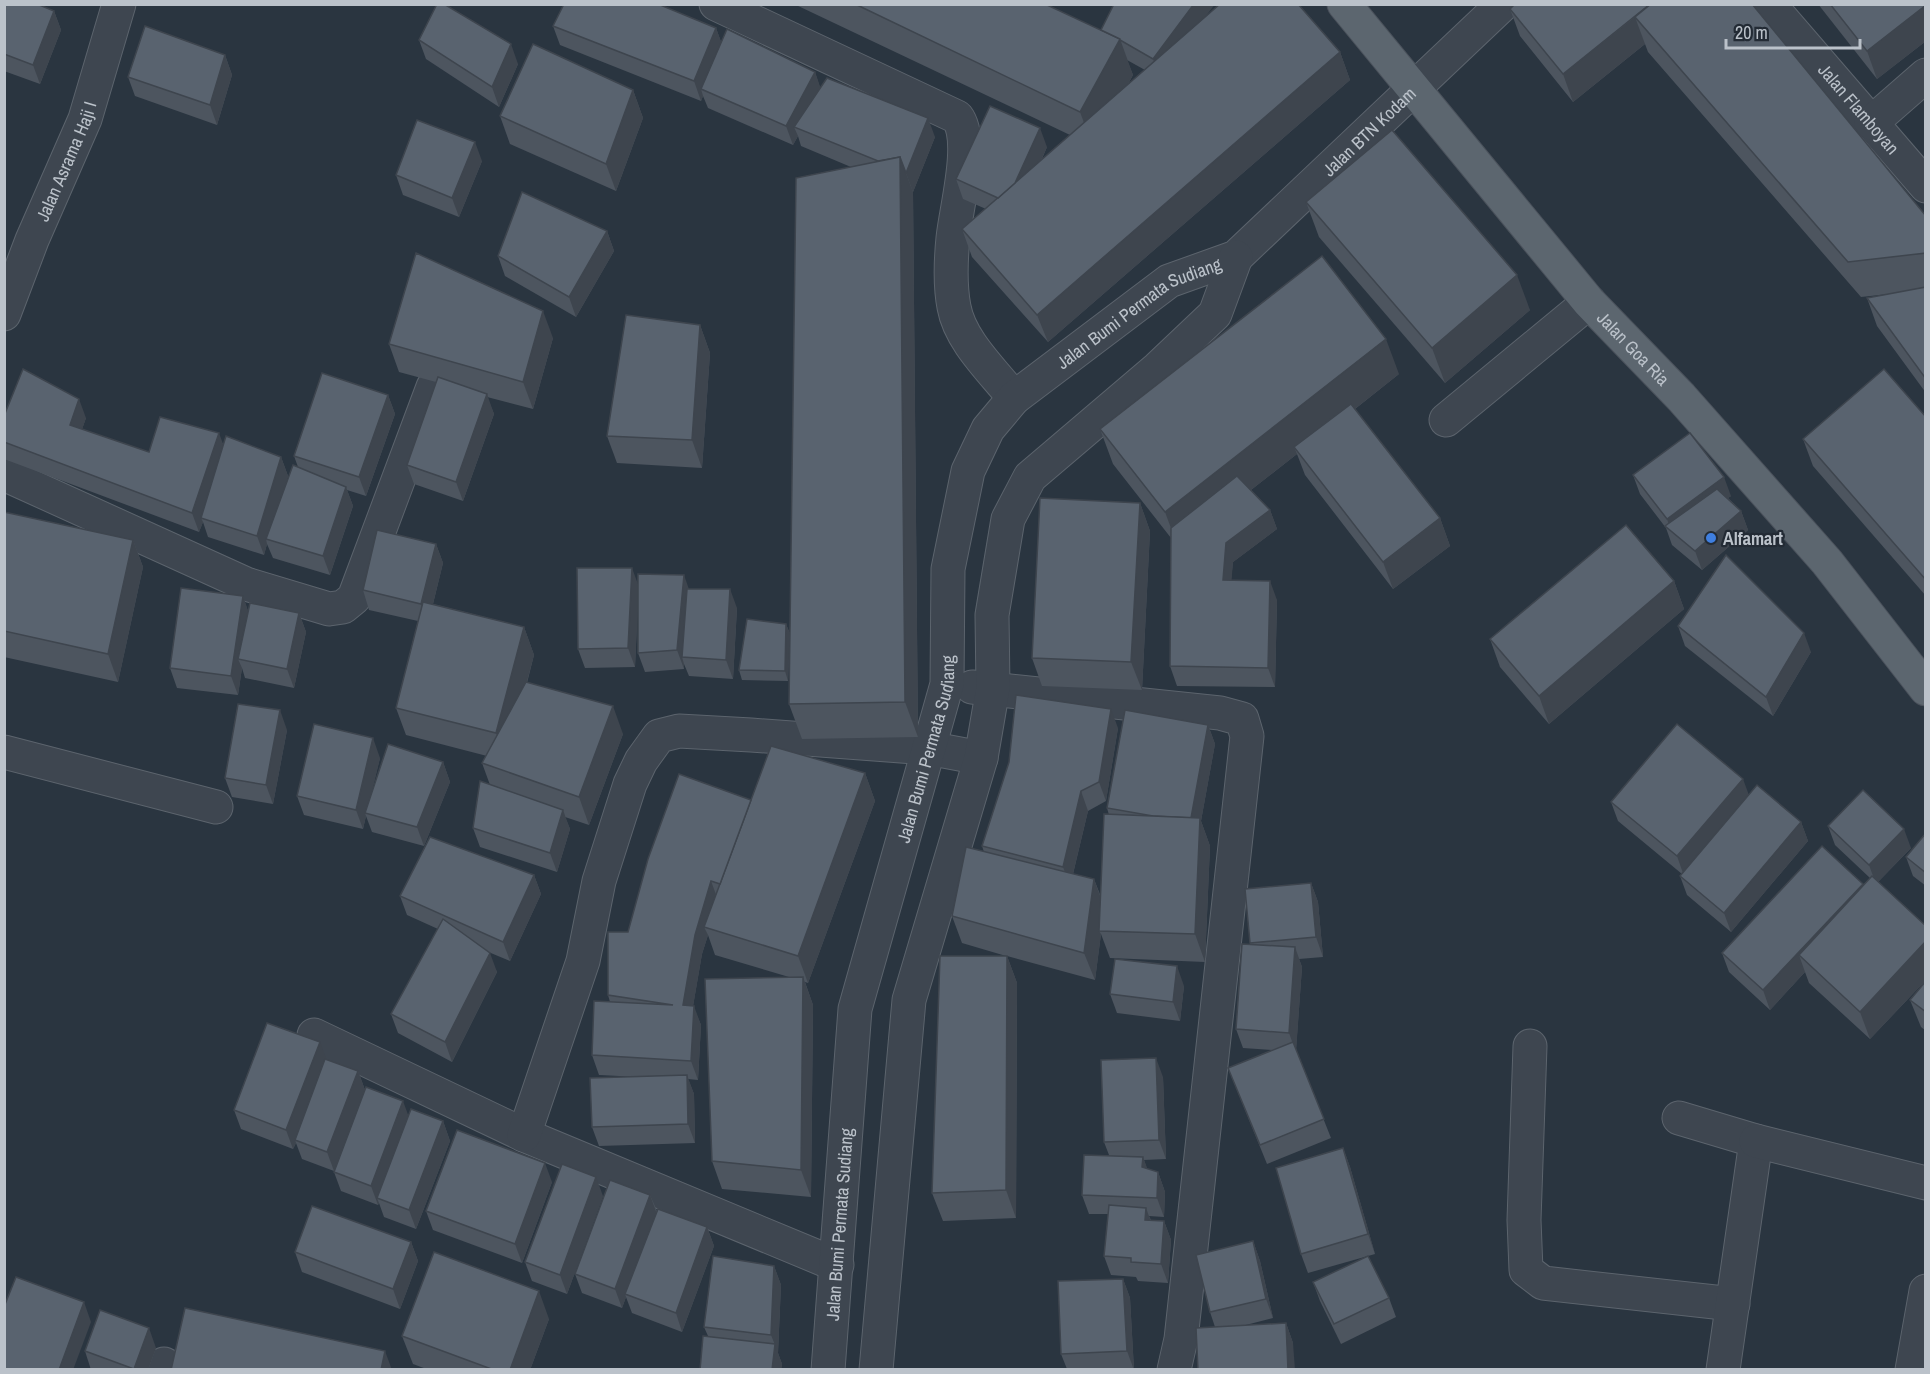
<svg xmlns="http://www.w3.org/2000/svg" width="1930" height="1374" font-family="'Archivo Narrow',sans-serif">
<style>
.lines{fill:none;stroke-linecap:round;stroke-linejoin:round}
.minor-casing{stroke:#5c646d;stroke-width:35}
.major-casing{stroke:#4b525c;stroke-width:35}
.minor{stroke:#3e4650;stroke-width:33}
.major{stroke:#5c666f;stroke-width:33}
.wall{fill:#4d555f;fill-rule:evenodd}
.shaded-wall{fill:#3e454e}
.building{fill:#59636f;stroke:#3e454e;stroke-width:1.5}
.shop-dot{fill:#3f7fe0;stroke:#232b35;stroke-width:2}
.labels{text-anchor:middle;dominant-baseline:central;stroke-width:4.5;stroke-linejoin:round;paint-order:stroke}
.street-label{font-size:18px;fill:#bbc2ca;stroke:#232b35}
.poi-label{font-size:18px;font-weight:bold;fill:#bbc2ca;stroke:#232b35;text-anchor:start}
</style>
<rect width="100%" height="100%" fill="#2a3540"/>
<g class="lines">
<g class="minor-casing">
<g id="minor">
<path d="M716 4 957 117C975 140 956 208 953 238 951 258 950 286 954 307 960 341 993 371 1014 398"/>
<path id="s1" d="M1769 4 1926 186"/>
<polyline points="1871,123 1926,75"/>
<path id="s2" d="M4 314 32 240 85 119 119 4"/>
<polyline points="1446,420 1589,302"/>
<polyline points="4,474 246,584 329,609 343,607 354,598 433,387"/>
<polyline points="972,687 1220,713 1242,719 1247,736 1181,1339 1174,1370"/>
<polyline points="4,752 216,807"/>
<polyline points="314,1035 524,1135 837,1265"/>
<polyline points="1530,1046 1524,1220 1526,1270 1543,1283 1733,1304"/>
<polyline points="1679,1118 1756,1141 1723,1370"/>
<polyline points="524,1135 583,961 599,881 630,784 641,761 659,736 679,731 751,735 928,748 981,758"/>
<polyline points="1756,1141 1926,1183"/>
<polyline points="164,1370 164,1364"/>
<path id="s3" d="M828 1370 855 1009 947 684 948 569 968 471 988 429 1014 398 1169 281 1236 257 1503 4"/>
<polyline points="876,1370 909,1000 981,758 993,688 992,615 1008,519 1030,477 1158,368 1215,314 1236,257"/>
<polyline points="1912,1370 1926,1291"/>
</g>
</g>
<g class="major-casing">
<g id="major">
<path id="s4" d="M1344 4 1589 302 1681 397 1827 562 1926 689"/>
</g>
</g>
<use href="#minor" class="minor"/>
<use href="#major" class="major"/>
</g>
<g class="wall">
<polygon points="4,4 54,11 61,30 40,84 4,71"/>
<path d="M794 4H1045L1101 31 1206 17 1340 52 1350 80 1048 342 972 257 962 229 986 209 963 199 956 179 1047 147 1041 161 1070 135ZM1127 60 1145 70 1127 86 1133 75Z"/>
<polygon points="1752,4 1926,216 1926,393 1877,326 1867,298 1889,294 1861,297 1648,52 1645,44 1573,102 1520,36 1510,9"/>
<polygon points="1818,4 1926,4 1926,41 1877,79"/>
<polygon points="553,26 716,28 721,42 815,72 820,88 935,137 913,192 918,737 802,739 789,704 851,167 801,146 798,136 793,145 708,108 703,96 701,101 560,45"/>
<polygon points="419,40 518,64 499,107 426,59"/>
<polygon points="225,55 232,75 217,125 135,96 128,77"/>
<polygon points="633,90 643,118 616,191 510,144 500,116"/>
<polygon points="482,161 459,217 403,195 396,175"/>
<polygon points="1306,202 1530,310 1445,383 1319,237"/>
<polygon points="607,231 614,251 576,317 505,276 498,256"/>
<polygon points="700,325 710,353 702,468 617,463 607,436"/>
<polygon points="553,338 533,409 487,397 494,414 463,501 414,484 407,465 436,382 399,372 389,344"/>
<polygon points="1399,374 1355,409 1440,518 1450,546 1393,589 1305,475 1297,454 1251,490 1270,510 1277,529 1233,562 1231,580 1277,600 1275,687 1177,686 1170,666 1171,538 1113,464 1100,429"/>
<polygon points="388,395 395,414 366,496 347,490 353,506 330,575 273,558 267,544 264,555 208,537 203,522 199,532 4,459 4,416 86,418 82,429 149,452 223,443 281,457 288,476 282,496 298,467 294,456"/>
<polygon points="1926,417 1926,596 1813,466 1803,439"/>
<polygon points="1633,475 1731,496 1728,498 1741,511 1748,530 1702,570 1672,545 1666,528 1640,494"/>
<polygon points="1140,503 1150,531 1142,690 1042,686 1032,658"/>
<polygon points="4,512 133,540 143,567 118,682 4,657"/>
<polygon points="436,544 443,563 433,604 524,627 534,655 527,683 623,734 589,825 565,817 570,829 557,872 480,847 473,828 490,785 482,763 487,756 406,735 396,708 418,621 369,610 363,590"/>
<polygon points="1674,581 1684,609 1549,724 1500,667 1490,639"/>
<polygon points="638,585 689,589 737,608 733,679 689,676 684,664 684,669 645,672 638,653 638,600 635,667 585,668 578,649"/>
<polygon points="243,596 248,612 299,613 306,632 294,688 245,678 242,668 238,695 177,688 170,668"/>
<polygon points="786,624 790,634 788,681 742,680 739,670"/>
<polygon points="1678,626 1811,652 1773,716 1685,646"/>
<polygon points="1208,725 1215,744 1201,821 1210,846 1205,962 1110,958 1101,934 1095,980 1007,956 1017,983 1016,1218 943,1221 932,1193 1006,956 962,943 952,916 984,852 982,846 1118,728 1106,801 1088,811 1073,874 1094,879 1101,897 1109,815 1107,808"/>
<polygon points="287,730 273,804 232,797 225,778"/>
<polygon points="380,758 371,794 443,762 450,782 424,846 372,832 366,816 363,829 304,815 297,796"/>
<polygon points="865,773 875,801 808,983 805,982 813,1005 811,1197 722,1189 712,1161 789,977 715,955 708,935 702,954 693,1006 701,1025 698,1080 688,1079 694,1094 695,1143 599,1146 592,1127 639,1077 599,1075 592,1055 610,1002 608,995 628,932 751,800"/>
<polygon points="1748,794 1801,822 1808,841 1731,932 1687,895 1680,876 1682,874 1618,821 1611,802"/>
<polygon points="1828,826 1911,848 1878,882 1926,926 1926,980 1870,1039 1809,983 1805,972 1770,1010 1729,972 1722,953 1863,884 1863,885 1870,878 1835,845"/>
<polygon points="1926,833 1926,886 1913,876 1906,857"/>
<polygon points="534,875 541,894 510,961 486,951 497,972 452,1062 398,1033 391,1014 438,929 407,915 400,896"/>
<polygon points="1311,883 1318,902 1323,957 1299,959 1302,967 1296,1050 1331,1138 1267,1164 1228,1068 1272,1050 1243,1048 1236,1029 1250,943"/>
<polygon points="1926,981 1926,1031 1921,1027 1910,1000"/>
<polygon points="1184,986 1180,1021 1117,1013 1110,994"/>
<polygon points="326,1059 358,1071 365,1090 334,1171 302,1159 296,1143 293,1149 241,1129 234,1110"/>
<polygon points="1163,1077 1166,1159 1144,1160 1147,1169 1158,1172 1165,1192 1164,1217 1149,1216 1151,1220 1164,1221 1171,1240 1168,1283 1138,1281 1136,1277 1111,1275 1104,1256 1108,1214 1089,1214 1082,1195 1109,1155 1104,1142"/>
<polygon points="408,1116 443,1121 450,1141 416,1229 384,1217 379,1203 378,1205 341,1191 334,1172"/>
<polygon points="1343,1148 1350,1167 1375,1254 1308,1273 1301,1254"/>
<polygon points="552,1182 522,1263 433,1230 426,1211"/>
<polygon points="650,1195 657,1211 707,1227 714,1246 682,1332 632,1313 626,1297 622,1308 582,1293 575,1274"/>
<polygon points="603,1196 567,1294 532,1281 525,1262"/>
<polygon points="1253,1241 1260,1261 1273,1318 1242,1326 1286,1323 1293,1343 1215,1327 1210,1312"/>
<polygon points="411,1242 418,1261 400,1309 302,1272 295,1252"/>
<polygon points="774,1266 781,1285 778,1353 782,1364 781,1370 700,1370 708,1336 704,1327"/>
<polygon points="1123,1279 1130,1298 1134,1370 1046,1370 1067,1369 1061,1354"/>
<polygon points="1313,1282 1389,1298 1396,1317 1341,1344 1320,1301"/>
<polygon points="549,1319 530,1370 429,1370 413,1364 402,1336"/>
<polygon points="156,1348 148,1370 91,1370 85,1351"/>
</g>
<g class="shaded-wall">
<polygon points="1194,4 1215,4 1160,78 1153,59"/>
<polygon points="1926,5 1926,41 1877,79 1867,51"/>
<polygon points="54,11 61,30 40,84 33,65"/>
<polygon points="1635,17 1645,44 1573,102 1563,74"/>
<polygon points="716,28 723,47 701,89 703,96 701,101 694,81"/>
<polygon points="1120,39 1133,75 1093,147 1080,112"/>
<polygon points="511,44 518,64 499,107 492,87"/>
<polygon points="1340,52 1350,80 1048,342 1037,315"/>
<polygon points="225,55 232,75 217,125 210,105"/>
<polygon points="815,72 822,92 794,127 798,136 793,145 786,126"/>
<polygon points="633,90 643,118 616,191 606,164"/>
<polygon points="928,118 935,137 913,192 906,173"/>
<polygon points="1040,128 1047,147 1013,221 1006,202"/>
<polygon points="475,142 482,161 459,217 452,198"/>
<polygon points="900,157 913,192 918,737 905,702"/>
<polygon points="607,231 614,251 576,317 569,297"/>
<polygon points="1517,275 1530,310 1445,383 1432,348"/>
<polygon points="543,311 553,338 533,409 523,382"/>
<polygon points="700,325 710,353 702,468 692,440"/>
<polygon points="1386,339 1399,374 1299,453 1294,447 1297,454 1178,547 1165,512"/>
<polygon points="487,394 494,414 463,501 456,482"/>
<polygon points="388,395 395,414 366,496 359,477"/>
<polygon points="79,399 86,418 77,444 70,425"/>
<polygon points="219,433 226,452 201,518 203,522 199,532 192,513"/>
<polygon points="281,457 288,476 269,540 266,539 267,544 264,555 257,536"/>
<polygon points="1724,477 1731,496 1677,536 1671,531 1667,519"/>
<polygon points="346,487 353,506 330,575 323,556"/>
<polygon points="1140,503 1150,531 1142,690 1131,662"/>
<polygon points="1270,510 1277,529 1233,562 1230,599 1223,580 1226,543"/>
<polygon points="1741,511 1748,530 1702,570 1695,551"/>
<polygon points="1440,518 1450,546 1393,589 1383,562"/>
<polygon points="133,540 143,567 118,682 108,654"/>
<polygon points="436,544 443,563 428,624 421,604"/>
<polygon points="632,568 639,587 635,667 628,648"/>
<polygon points="684,575 691,595 682,657 684,664 684,669 677,650"/>
<polygon points="1270,581 1277,600 1275,687 1268,668"/>
<polygon points="1674,581 1684,609 1549,724 1539,696"/>
<polygon points="730,589 737,608 733,679 726,660"/>
<polygon points="243,596 250,616 238,659 242,668 238,695 231,676"/>
<polygon points="299,613 306,632 294,688 287,669"/>
<polygon points="786,624 790,634 788,681 785,671"/>
<polygon points="524,627 534,655 506,760 496,733"/>
<polygon points="1804,633 1811,652 1773,716 1766,697"/>
<polygon points="613,706 623,734 589,825 579,797"/>
<polygon points="1111,709 1118,728 1106,801 1099,782"/>
<polygon points="280,710 287,730 273,804 266,785"/>
<polygon points="1208,725 1215,744 1201,821 1210,846 1205,962 1195,934 1190,823"/>
<polygon points="373,738 380,758 367,813 365,813 366,816 363,829 356,810"/>
<polygon points="443,762 450,782 424,846 417,827"/>
<polygon points="865,773 875,801 808,983 798,956"/>
<polygon points="1743,779 1750,798 1684,876 1677,856"/>
<polygon points="1081,791 1088,811 1070,886 1063,867"/>
<polygon points="563,810 570,829 557,872 550,853"/>
<polygon points="1801,822 1808,841 1731,932 1724,913"/>
<polygon points="1904,829 1911,848 1876,884 1869,865"/>
<polygon points="534,875 541,894 510,961 503,942"/>
<polygon points="1094,879 1104,907 1099,931 1101,934 1095,980 1084,953"/>
<polygon points="711,881 718,900 704,927 708,935 702,954 690,1024 683,1005 695,935"/>
<polygon points="1311,883 1318,902 1323,957 1316,937"/>
<polygon points="1863,884 1870,903 1799,955 1805,972 1770,1010 1763,990"/>
<polygon points="1926,941 1926,980 1870,1039 1860,1012"/>
<polygon points="1295,947 1302,967 1296,1052 1289,1033"/>
<polygon points="490,953 497,972 452,1062 445,1042"/>
<polygon points="1007,956 1017,983 1016,1218 1006,1190"/>
<polygon points="1177,966 1184,986 1180,1021 1173,1002"/>
<polygon points="803,977 813,1005 811,1197 801,1170"/>
<polygon points="694,1006 701,1025 698,1080 691,1061"/>
<polygon points="320,1042 327,1061 295,1140 296,1143 293,1149 286,1130"/>
<polygon points="1156,1058 1163,1077 1166,1159 1159,1140"/>
<polygon points="358,1071 365,1090 334,1171 327,1152"/>
<polygon points="687,1075 694,1094 695,1143 688,1124"/>
<polygon points="403,1101 410,1120 377,1198 379,1203 378,1205 371,1186"/>
<polygon points="443,1121 450,1141 416,1229 409,1210"/>
<polygon points="1343,1148 1350,1167 1375,1254 1368,1234"/>
<polygon points="1143,1157 1150,1176 1142,1167"/>
<polygon points="545,1163 552,1182 522,1263 515,1244"/>
<polygon points="1158,1172 1165,1192 1164,1217 1157,1198"/>
<polygon points="596,1177 603,1196 567,1294 560,1275"/>
<polygon points="650,1195 657,1214 625,1294 626,1297 622,1308 615,1289"/>
<polygon points="1146,1208 1153,1227 1145,1220"/>
<polygon points="1164,1221 1171,1240 1168,1283 1161,1264"/>
<polygon points="707,1227 714,1246 682,1332 676,1313"/>
<polygon points="1253,1241 1260,1261 1273,1318 1266,1299"/>
<polygon points="411,1242 418,1261 400,1309 393,1289"/>
<polygon points="774,1266 781,1285 778,1353 782,1364 781,1370 772,1370 775,1345 771,1335"/>
<polygon points="1123,1279 1130,1298 1134,1370 1127,1351"/>
<polygon points="539,1291 549,1319 530,1370 510,1370"/>
<polygon points="84,1302 91,1322 73,1370 59,1370"/>
<polygon points="1286,1323 1293,1343 1295,1370 1288,1370"/>
<polygon points="149,1328 156,1348 148,1370 134,1370"/>
<polygon points="385,1351 392,1370 381,1370"/>
</g>
<g class="building">
<polygon points="4,4 37,4 54,11 33,65 4,54"/>
<polygon points="437,4 444,4 511,44 492,87 419,40"/>
<polygon points="564,4 658,4 716,28 694,81 553,26"/>
<polygon points="855,4 1045,4 1120,39 1080,112"/>
<polygon points="1114,4 1194,4 1153,59 1120,40 1120,39 1101,30"/>
<polygon points="1220,4 1298,4 1340,52 1037,315 962,229"/>
<polygon points="1515,4 1650,4 1563,74 1510,9"/>
<polygon points="1651,4 1752,4 1926,216 1926,253 1848,262 1635,17"/>
<polygon points="1830,4 1926,4 1926,5 1867,51"/>
<polygon points="145,26 225,55 210,105 128,77"/>
<polygon points="727,29 815,72 786,126 701,89"/>
<polygon points="533,44 633,90 606,164 500,116"/>
<polygon points="827,78 928,118 906,173 900,157 878,161 794,127"/>
<polygon points="990,106 1040,128 1015,183 998,198 956,179"/>
<polygon points="417,120 475,142 452,198 396,175"/>
<polygon points="1392,130 1517,275 1432,348 1306,202"/>
<polygon points="900,157 905,702 789,704 796,178"/>
<polygon points="522,192 607,231 569,297 498,256"/>
<polygon points="416,253 543,311 523,382 389,344"/>
<polygon points="1322,256 1386,339 1165,512 1100,429"/>
<polygon points="1926,287 1926,379 1867,298"/>
<polygon points="626,315 700,325 692,440 607,436"/>
<polygon points="23,369 79,399 70,425 149,452 160,417 219,433 192,513 4,442 4,416"/>
<polygon points="1884,369 1926,417 1926,580 1803,439"/>
<polygon points="322,373 388,395 359,477 294,456"/>
<polygon points="438,377 487,394 456,482 407,465"/>
<polygon points="1351,404 1440,518 1383,562 1294,447"/>
<polygon points="1690,433 1724,477 1667,519 1633,475"/>
<polygon points="226,436 281,457 257,536 201,518"/>
<polygon points="293,465 346,487 323,556 266,539"/>
<polygon points="1237,476 1270,510 1226,543 1223,580 1270,581 1268,668 1170,666 1171,528"/>
<polygon points="1717,489 1741,511 1695,551 1665,526"/>
<polygon points="1040,498 1140,503 1131,662 1032,658"/>
<polygon points="4,512 133,540 108,654 4,631"/>
<polygon points="1626,525 1674,581 1539,696 1490,639"/>
<polygon points="377,530 436,544 421,604 363,590"/>
<polygon points="1726,555 1804,633 1766,697 1678,626"/>
<polygon points="577,568 632,568 628,648 578,649"/>
<polygon points="638,574 684,575 677,650 638,653"/>
<polygon points="181,588 243,596 231,676 170,668"/>
<polygon points="687,589 730,589 726,660 682,657"/>
<polygon points="423,602 524,627 496,733 396,708"/>
<polygon points="250,603 299,613 287,669 238,659"/>
<polygon points="747,619 786,624 785,671 739,670"/>
<polygon points="526,682 613,706 579,797 482,763"/>
<polygon points="1016,695 1111,709 1099,782 1081,791 1063,867 982,846 1009,762"/>
<polygon points="238,704 280,710 266,785 225,778"/>
<polygon points="1125,710 1208,725 1191,818 1153,816 1107,808"/>
<polygon points="314,724 373,738 356,810 297,796"/>
<polygon points="1677,724 1743,779 1677,856 1611,802"/>
<polygon points="388,744 443,762 417,827 365,813"/>
<polygon points="771,746 865,773 798,956 704,927"/>
<polygon points="679,774 751,800 720,884 711,881 695,935 683,1005 694,1006 691,1061 592,1055 594,1001 673,1005 608,995 608,932 628,932 648,859"/>
<polygon points="480,781 563,810 550,853 473,828"/>
<polygon points="1757,785 1801,822 1724,913 1680,876"/>
<polygon points="1863,790 1904,829 1869,865 1828,826"/>
<polygon points="1104,814 1200,818 1195,934 1099,931"/>
<polygon points="1926,833 1926,873 1906,857"/>
<polygon points="430,837 534,875 503,942 400,896"/>
<polygon points="1822,846 1863,884 1763,990 1722,953"/>
<polygon points="966,847 1094,879 1084,953 952,916"/>
<polygon points="1872,876 1926,926 1926,941 1860,1012 1799,955"/>
<polygon points="1311,883 1316,937 1250,943 1245,889"/>
<polygon points="443,919 490,953 445,1042 391,1014"/>
<polygon points="1242,944 1295,947 1289,1033 1236,1029"/>
<polygon points="940,956 1007,956 1006,1190 932,1193"/>
<polygon points="1115,959 1177,966 1173,1002 1110,994"/>
<polygon points="803,977 801,1170 712,1161 705,979"/>
<polygon points="1926,981 1926,1012 1910,1000"/>
<polygon points="267,1023 320,1042 286,1130 234,1110"/>
<polygon points="1293,1042 1324,1119 1260,1145 1228,1068"/>
<polygon points="1156,1058 1159,1140 1104,1142 1101,1060"/>
<polygon points="325,1059 358,1071 327,1152 295,1140"/>
<polygon points="687,1075 688,1124 592,1127 590,1078"/>
<polygon points="366,1087 403,1101 371,1186 334,1172"/>
<polygon points="411,1109 443,1121 409,1210 377,1198"/>
<polygon points="457,1130 545,1163 515,1244 426,1211"/>
<polygon points="1343,1148 1368,1234 1301,1254 1276,1168"/>
<polygon points="1084,1155 1143,1157 1142,1167 1158,1172 1157,1198 1082,1195"/>
<polygon points="562,1164 596,1177 560,1275 525,1262"/>
<polygon points="610,1180 650,1195 615,1289 575,1274"/>
<polygon points="1109,1205 1146,1208 1145,1220 1164,1221 1161,1264 1131,1262 1131,1258 1104,1256"/>
<polygon points="312,1206 411,1242 393,1289 295,1252"/>
<polygon points="658,1209 707,1227 676,1313 625,1294"/>
<polygon points="1253,1241 1266,1299 1210,1312 1196,1255"/>
<polygon points="434,1252 539,1291 510,1370 494,1370 402,1336"/>
<polygon points="713,1256 774,1266 771,1335 704,1327"/>
<polygon points="1368,1256 1389,1298 1334,1324 1313,1282"/>
<polygon points="16,1277 84,1302 59,1370 4,1370 4,1307"/>
<polygon points="1123,1279 1127,1351 1061,1354 1058,1281"/>
<polygon points="185,1308 385,1351 381,1370 171,1370"/>
<polygon points="100,1310 149,1328 134,1369 85,1351"/>
<polygon points="1286,1323 1288,1370 1198,1370 1196,1328"/>
<polygon points="703,1336 775,1344 772,1370 700,1370"/>
<polygon points="1046,1369 1084,1370 1046,1370"/>
</g>
<circle class="shop-dot" cx="1711" cy="538" r="6"/>
<g class="labels">
<g class="street-label">
<text stroke="none"><textPath href="#s1" startOffset="138">Jalan Flamboyan</textPath></text>
<text stroke="none"><textPath href="#s3" startOffset="1450">Jalan BTN Kodam</textPath></text>
<text stroke="none"><textPath href="#s2" startOffset="165">Jalan Asrama Haji I</textPath></text>
<text stroke="none"><textPath href="#s3" startOffset="1154">Jalan Bumi Permata Sudiang</textPath></text>
<text stroke="none"><textPath href="#s4" startOffset="450">Jalan Goa Ria</textPath></text>
<text stroke="none"><textPath href="#s3" startOffset="632">Jalan Bumi Permata Sudiang</textPath></text>
<text stroke="none"><textPath href="#s3" startOffset="146">Jalan Bumi Permata Sudiang</textPath></text>
</g>
<g class="poi-label">
<text x="1723" y="538">Alfamart</text>
</g>
</g>
<rect width="1930" height="1374" fill="none" stroke="#bbc2ca" stroke-width="12"/>
<path d="M1726 39v9h134v-9" fill="none" stroke="#bbc2ca" stroke-width="3"/>
<text x="1735" y="39" font-size="18" fill="#bbc2ca" stroke="#232b35" stroke-width="4.5" paint-order="stroke">20 m</text>
</svg>
